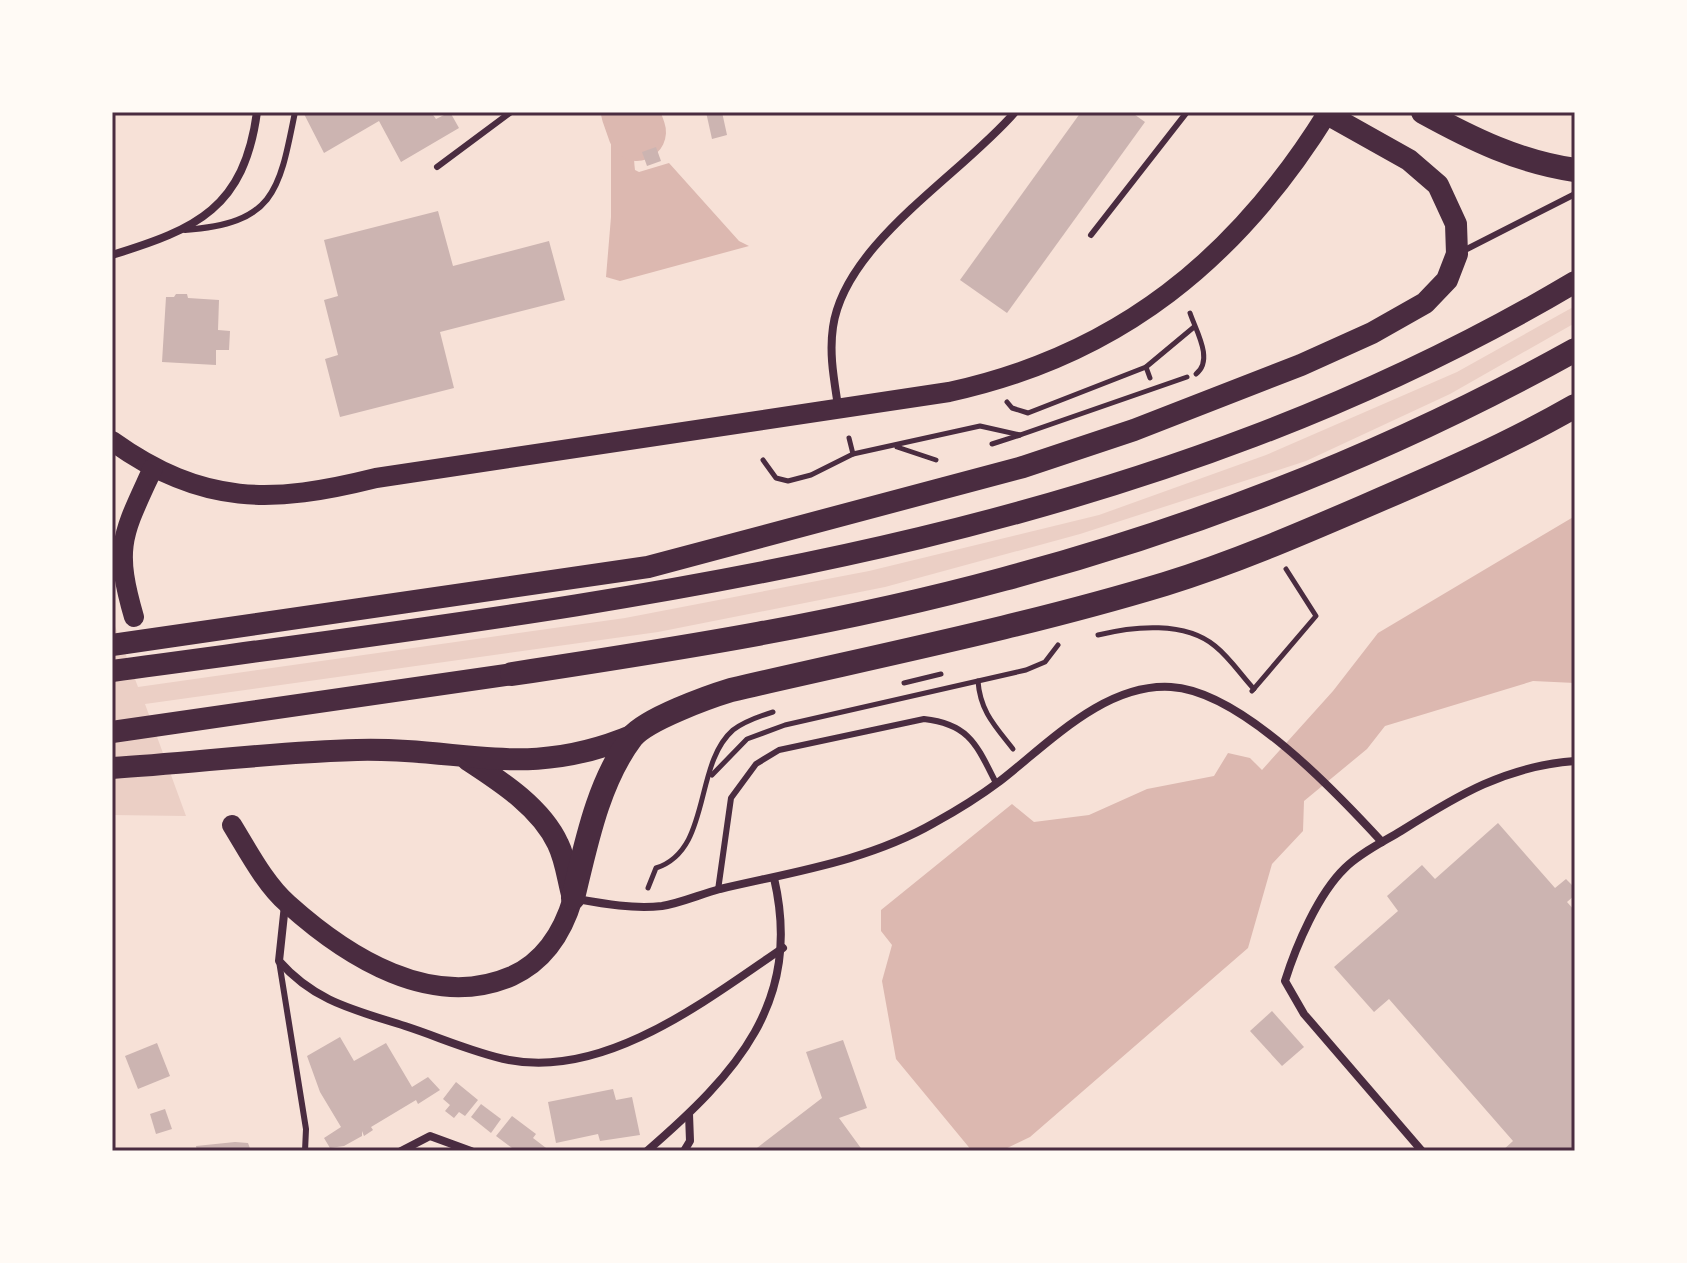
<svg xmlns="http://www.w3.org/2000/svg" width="1687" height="1263" font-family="'Space Grotesk',sans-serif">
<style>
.green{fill:#ebcfc5}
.water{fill:#dcb8b0}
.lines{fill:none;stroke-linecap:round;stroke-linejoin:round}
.river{stroke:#dcb8b0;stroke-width:58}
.building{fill:#ccb4b1}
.path{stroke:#4a2c40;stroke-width:5}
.service{stroke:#4a2c40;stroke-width:6}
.minor{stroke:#4a2c40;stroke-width:8}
.primary{stroke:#4a2c40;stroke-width:20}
.trunk{stroke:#4a2c40;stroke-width:22}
.motorway{stroke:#4a2c40;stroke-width:24}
.neatline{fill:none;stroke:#4a2c40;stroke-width:3}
</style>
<rect width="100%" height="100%" fill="#f7e1d7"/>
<polygon class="green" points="1575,306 1575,323 1450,394 1306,461 1080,534 885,587 658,632 145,704 186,816 112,815 112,618 138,687 625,618 869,571 1099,515 1266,455 1457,372"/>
<g class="water">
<path d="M611 112H630C637 134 632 147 635 170L639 172 669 163 739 241 749 246 620 281 606 277 611 217Z"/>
<polygon points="1575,516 1575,683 1533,681 1385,726 1367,749 1304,801 1303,831 1272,864 1248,948 1030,1137 1001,1151 972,1151 896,1059 882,981 892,945 881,931 881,910 1012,804 1034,822 1089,815 1147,789 1214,776 1228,753 1250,758 1262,770 1333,691 1378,633"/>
</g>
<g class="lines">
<polyline class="river" points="630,112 637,132"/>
</g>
<g class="building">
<polygon points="303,112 431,112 436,119 450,112 459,128 401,162 379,121 324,153"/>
<polygon points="706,112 722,112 727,135 712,139"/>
<polygon points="1081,112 1131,112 1145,122 1007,313 960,280"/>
<polygon points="656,147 661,161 647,166 642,152"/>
<polygon points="438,211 453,266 549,241 565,300 440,332 454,388 340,417 325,359 338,355 324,300 338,296 324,240"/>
<polygon points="176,294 187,294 188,298 219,300 218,330 230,331 229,350 216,350 216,365 162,362 166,297 174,297"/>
<polygon points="1498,823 1555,888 1566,879 1575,888 1575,895 1567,902 1575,911 1575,1151 1502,1151 1513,1141 1389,999 1374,1012 1334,967 1398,911 1387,896 1422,865 1435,879"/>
<polygon points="1272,1011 1304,1047 1282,1066 1250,1031"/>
<polygon points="340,1037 354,1061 386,1043 412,1087 428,1077 440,1090 418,1104 416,1100 371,1127 373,1130 364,1136 362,1131 362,1136 344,1146 330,1148 324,1138 341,1127 320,1092 307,1056"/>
<polygon points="843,1040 867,1108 839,1118 863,1151 753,1151 822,1098 806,1052"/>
<polygon points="157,1043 170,1076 138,1089 125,1056"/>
<polygon points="456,1082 478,1100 465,1116 459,1112 454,1118 445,1111 450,1105 443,1099"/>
<polygon points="613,1089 616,1100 632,1097 640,1135 600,1141 598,1134 556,1143 548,1102"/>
<polygon points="481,1104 501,1119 491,1133 471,1117"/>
<polygon points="165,1109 172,1129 156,1134 150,1114"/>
<polygon points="512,1116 536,1134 533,1138 550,1151 516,1151 496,1136"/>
<polygon points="235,1142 248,1143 251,1151 197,1151 196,1146"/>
</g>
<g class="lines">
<g class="path">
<path d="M1190 313C1196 331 1214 360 1196 374"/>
<polyline points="1146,367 1194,327"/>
<polyline points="1007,402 1012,408 1028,413 1146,367 1150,378"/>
<polyline points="849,438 853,454"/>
<polyline points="992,444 1020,435"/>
<polyline points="897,447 936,460"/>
<polyline points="763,460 776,478 788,481 811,475 853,454 980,426 1020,435 1187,377"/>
<path d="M1098 635C1134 626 1185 621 1215 646 1230 658 1241 675 1254 689"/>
<path d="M978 681C980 711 995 726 1013 749"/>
<polyline points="904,683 941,674"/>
<polyline points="1252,691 1316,616 1286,569"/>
<polyline points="712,775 747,739 785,725 1026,670 1045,662 1058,645"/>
<path d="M648 888 656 868C712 850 693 765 733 730 745 721 760 716 773 712"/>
</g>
<g class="service">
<polyline points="437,167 511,112"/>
<path d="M185 230C274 223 279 193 295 112"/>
<polyline points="1091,235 1187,112"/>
<polyline points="1461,252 1575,194"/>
<path d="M718 890 731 798 756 764 779 750 924 719C970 724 977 746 996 783"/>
<polyline points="279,961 306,1129 305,1151"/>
</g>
<g class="minor">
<path d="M112 255C197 229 244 208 257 112"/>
<path d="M838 406C834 379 829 354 833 327 845 243 961 175 1015 112"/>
<path d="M577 899C605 904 633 909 662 906 681 903 701 894 720 889 792 872 868 861 934 823 956 811 980 796 1000 781 1049 743 1105 683 1171 687 1241 691 1336 792 1382 842"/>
<path d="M285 905 279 961C315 1002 355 1010 405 1026 439 1037 474 1053 509 1060 606 1079 708 999 783 948"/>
<polyline points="401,1151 430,1136 471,1151"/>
<path d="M647 1151C736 1074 803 1002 774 878"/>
<polyline points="684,1151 690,1141 689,1114"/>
<path d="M1422 1151 1304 1014 1285 981C1296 946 1318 894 1345 868 1360 853 1383 842 1401 831 1458 795 1506 766 1575 761"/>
</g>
<g class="primary">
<path d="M112 441C203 506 272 504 376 478L949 392C1119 355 1237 259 1328 112"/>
<path d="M134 617C113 545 123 534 153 468"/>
<path d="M232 825C248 851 265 884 288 904 347 957 432 1011 512 976 545 961 563 932 573 898"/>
</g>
<g class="trunk">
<polyline points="112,645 648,567 1023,467 1134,430 1301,365 1372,333 1425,303 1447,280 1457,254 1456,224 1438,185 1409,160 1327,114"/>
<path d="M112 671C621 601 1123 550 1575 282"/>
<polyline points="112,732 512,674"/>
<path d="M468 760C500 781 541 807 558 844 566 860 568 881 573 898"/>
<path d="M112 768C193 763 275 752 357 750 465 747 525 781 634 735"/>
</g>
<g class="motorway">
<path d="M1423 112C1472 139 1519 162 1575 170"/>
<path d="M512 674C677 649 843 623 1004 579 1203 526 1395 450 1575 350"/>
<path d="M573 898C586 844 598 782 632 737 647 719 708 697 731 690 877 656 1023 627 1165 584 1233 563 1298 535 1363 507 1435 476 1507 445 1575 406"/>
</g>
</g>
<rect width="1687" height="1263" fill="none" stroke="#fffaf5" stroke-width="228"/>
<rect x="114" y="114" width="1459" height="1035" class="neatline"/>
</svg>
